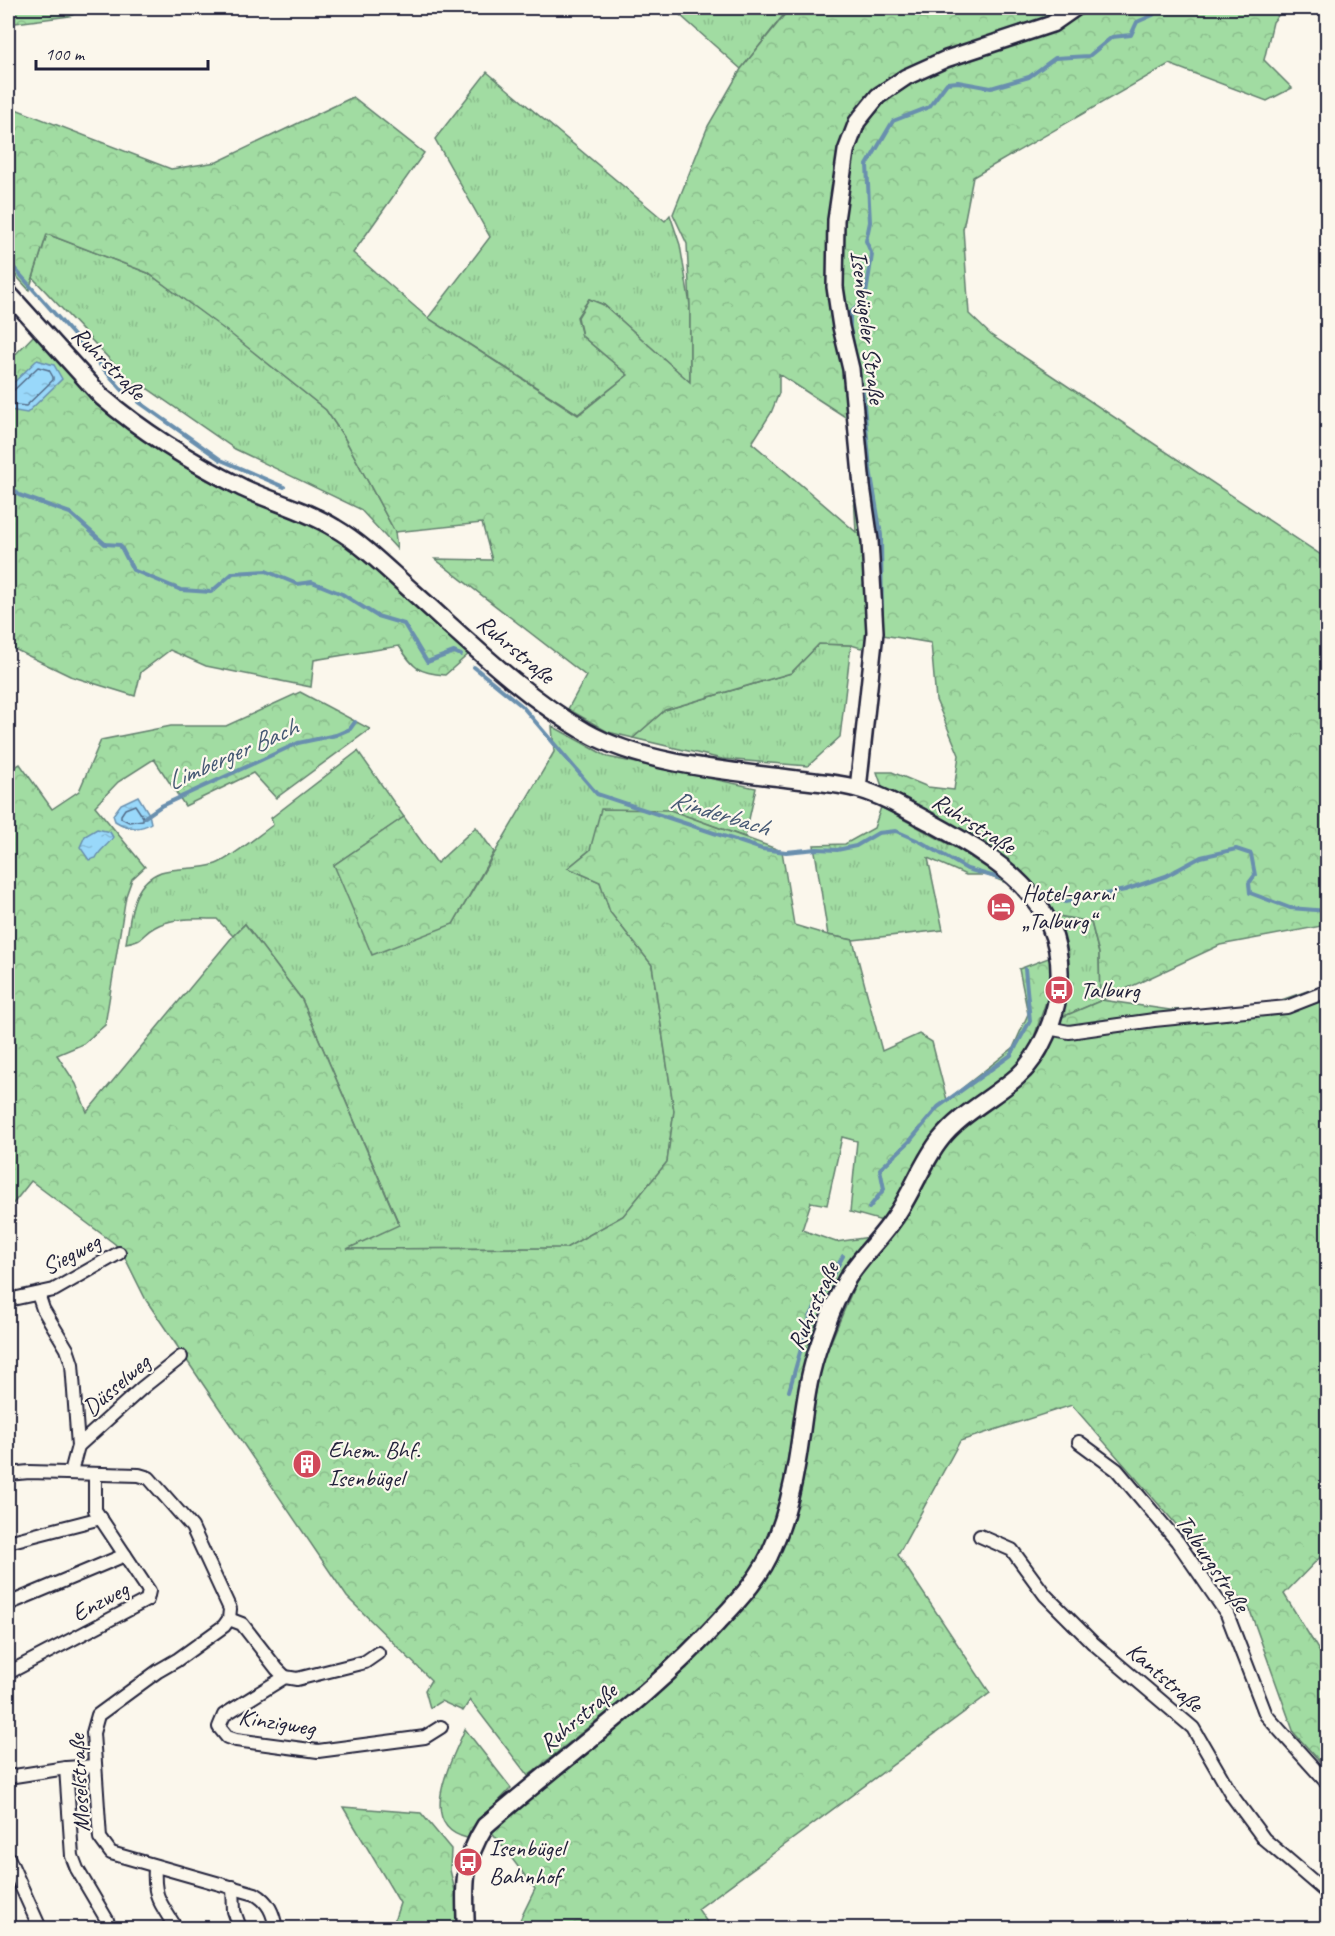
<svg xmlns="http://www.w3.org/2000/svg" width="1335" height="1936" font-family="Caveat,sans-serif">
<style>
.grass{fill:url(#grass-tufts);stroke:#627f6e;stroke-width:1.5}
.forest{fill:url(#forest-crowns);stroke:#627f6e;stroke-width:1.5;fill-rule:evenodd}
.water{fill:url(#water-ripples);stroke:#698fae;stroke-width:1.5}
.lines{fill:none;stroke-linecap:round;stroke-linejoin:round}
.shore{stroke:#526b87;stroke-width:1.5}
.stream{stroke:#698fae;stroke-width:4}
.minor-casing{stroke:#22223b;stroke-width:16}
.tertiary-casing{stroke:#22223b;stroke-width:20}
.secondary-casing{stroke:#22223b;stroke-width:21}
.minor{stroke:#fbf7ec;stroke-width:12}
.tertiary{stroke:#fbf7ec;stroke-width:15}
.secondary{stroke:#fbf7ec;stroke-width:16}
.labels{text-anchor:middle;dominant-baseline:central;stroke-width:4.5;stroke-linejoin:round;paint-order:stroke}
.street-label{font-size:24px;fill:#22223b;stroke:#fbf7ec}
.poi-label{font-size:24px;fill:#22223b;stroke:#fbf7ec;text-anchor:start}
.water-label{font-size:26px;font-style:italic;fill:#465974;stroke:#fbf7ec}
</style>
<defs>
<pattern id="grass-tufts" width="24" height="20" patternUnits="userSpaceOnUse" patternTransform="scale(1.5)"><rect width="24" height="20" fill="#a1dca2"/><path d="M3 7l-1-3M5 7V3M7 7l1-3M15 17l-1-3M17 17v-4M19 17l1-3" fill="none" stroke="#8abc8c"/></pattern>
<pattern id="forest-crowns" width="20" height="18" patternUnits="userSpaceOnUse" patternTransform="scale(1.5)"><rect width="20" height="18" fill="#a1dca2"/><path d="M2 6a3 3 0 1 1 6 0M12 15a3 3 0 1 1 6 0" fill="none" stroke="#8abc8c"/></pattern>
<pattern id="water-ripples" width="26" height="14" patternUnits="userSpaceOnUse" patternTransform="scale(1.5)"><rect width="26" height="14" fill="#99d8fa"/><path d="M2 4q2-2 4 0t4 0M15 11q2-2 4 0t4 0" fill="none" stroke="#84b9d7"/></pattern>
</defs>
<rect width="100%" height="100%" fill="#fbf7ec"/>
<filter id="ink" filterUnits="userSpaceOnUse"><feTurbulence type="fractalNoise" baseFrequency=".0167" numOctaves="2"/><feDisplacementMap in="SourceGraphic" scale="12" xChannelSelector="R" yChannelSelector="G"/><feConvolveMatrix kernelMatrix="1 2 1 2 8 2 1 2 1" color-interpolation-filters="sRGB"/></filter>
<g filter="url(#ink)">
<g class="grass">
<polygon points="672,8 789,8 741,69"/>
<polygon points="487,72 665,221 670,215 680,245 690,305 690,383 604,305 589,299 577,317 582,336 628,375 578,414 428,318 490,237 435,139"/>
<polygon points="47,234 148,273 232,334 326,410 344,437 395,532 397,549 360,509 235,449 148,389 132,383 33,278"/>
<polygon points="819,644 851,645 840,737 808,766 722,759 633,738 665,710 791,673"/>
<path d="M552 726 608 757 756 788 745 837 670 810 590 850 568 868 600 882 610 912 652 965 674 1111 667 1162 623 1216 566 1248 345 1249 399 1224 302 1000 245 924 233 936 217 919C198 919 171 917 155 927 140 935 147 939 126 943 131 916 131 883 161 872 176 867 199 870 216 864 230 859 260 834 273 825L271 818 358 751 404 817 334 865 453 924 554 752Z"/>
<polygon points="881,807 961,851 1014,886 984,874 984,875 966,875 928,858 943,930 853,940 828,935 814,845 845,844 874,828"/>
<polygon points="1053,915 1091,922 1099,954 1100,1001 1060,1018"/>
</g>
<g class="forest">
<polygon points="8,8 88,8 70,16 8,24"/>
<path d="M790 8H1284L1273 22 1264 60 1292 88 1267 101 1169 64 973 177 963 229 969 314 991 335 1327 559V925L1220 945 1102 1000 1170 1010 1261 1007 1327 984V1550L1284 1594 1327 1664V1769L1294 1733 1249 1608 1072 1405 960 1441 898 1555 990 1693 698 1909 711 1928H483V1924L517 1926 535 1889 491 1831 693 1659 761 1582 781 1550 798 1497 822 1363 856 1282 904 1222 943 1152 962 1128 1031 1077 1047 1055 1060 1018 1100 1001 1099 953 1091 922 1053 915 1042 896 1027 877 1005 860 884 792 877 772H892L928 787 954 790 959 755 936 700 931 643 883 635 861 648 851 645 819 644 791 673 665 710 633 738 608 732 568 709 586 676 435 559 492 560 482 523 395 532 344 437 326 410 232 335 148 273 47 234 29 290 8 267V106L171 169 217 162 353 97 424 153 353 253 428 318 578 415 628 375 582 336 578 317 589 299 604 305 690 382V305L687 244 673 214 708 126 741 69ZM779 374 850 420 856 532 752 443 771 413 779 393Z"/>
<path d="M37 332 107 410 307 522 353 549 471 652 445 675C417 673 414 668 399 646L314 660 311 687 206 666 170 650 141 672 135 696 70 676 8 646V362Z"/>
<polygon points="300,692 370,729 276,798 253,773 185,806 154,759 118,782 95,806 145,867 132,879 126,896 105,1025 83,1044 57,1055 76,1084 87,1112 233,936 245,924 302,1000 399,1225 347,1249 566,1248 623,1216 667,1162 674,1111 652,965 610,912 600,882 568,868 590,850 601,809 670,810 782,851 794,925 828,935 853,940 882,1051 919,1034 932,1042 947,1100 1013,1048 1028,1014 1019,969 1051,957 1049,993 1031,1046 1016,1066 952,1117 931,1138 908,1182 882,1221 850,1212 857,1141 842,1137 827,1205 811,1202 802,1230 836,1242 870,1237 826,1305 800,1381 791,1460 781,1510 760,1562 686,1648 528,1776 470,1700 463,1711 441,1701 430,1708 425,1690 431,1680 347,1597 146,1300 126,1260 115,1244 31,1181 8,1210 8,771 20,764 52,809 79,791 101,740 171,726 226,726"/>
<polygon points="404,817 437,863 476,827 494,852 453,924 372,955 334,865"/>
<path d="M465 1729 511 1788 483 1818 467 1838C415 1826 452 1760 465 1729Z"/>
<polygon points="343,1807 421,1813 451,1849 450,1870 457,1899 458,1928 392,1928 400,1903"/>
</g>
<g class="water">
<polygon points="37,360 54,365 62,379 27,413 10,410 8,411 8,388"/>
<path d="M138 796 149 814 151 823C139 831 126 828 115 821L113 815 121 804Z"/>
<path d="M97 829 110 832 113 837C108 846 100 849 96 858L89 860 80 847 85 836Z"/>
</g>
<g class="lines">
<g class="shore">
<polyline points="8,392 14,390 38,367 49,370 53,377 53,380 26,406 8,404"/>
<polygon points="135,805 143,817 143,820 129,822 121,818 121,815 125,809"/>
</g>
<g class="stream">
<polyline points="8,261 124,392"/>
<polyline points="855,353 850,328 850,313 865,300 872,255 866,241 870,222 867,165 893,121 929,107 947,83 958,82 991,88 1029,77 1055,58 1089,56 1112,37 1131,35 1137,22 1153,15 1157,8"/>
<polyline points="858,369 863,394 870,469 881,535 882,628"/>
<polyline points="139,402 221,460 284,487"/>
<polyline points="8,484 19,495 70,513 105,544 120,545 133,570 181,590 211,592 233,573 266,571 297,584 312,582 342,594 377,616 404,624 427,662 454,652 461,655"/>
<polyline points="474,667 522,706 597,794 762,849 786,852 817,849 837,850 856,846 878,833 896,831 921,842 967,869 999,878"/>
<polyline points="145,817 161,806 298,743 336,735 350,729 355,722"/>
<polyline points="1058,899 1065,902 1125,890 1166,876 1201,857 1236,849 1251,854 1255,875 1249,883 1250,893 1290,908 1328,911"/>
<polyline points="869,1208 884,1189 880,1169 909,1142 938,1107 1011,1055 1030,1021 1025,969"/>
<polyline points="789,1391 810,1317 843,1256"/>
</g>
<g class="minor-casing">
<g id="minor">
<polyline points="1048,1028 1069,1032 1154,1020 1287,1007 1328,991"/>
<polyline points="38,1294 43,1309 67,1349 72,1364 78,1446 71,1472"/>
<polyline points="8,1300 54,1290 119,1253"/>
<polyline points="1079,1442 1117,1470 1177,1541 1227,1614 1266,1715 1328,1784"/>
<polyline points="78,1446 142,1388 181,1357"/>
<path d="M8 1474 29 1472 139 1475 149 1478 192 1527 230 1609 229 1619 224 1626 177 1660 158 1671 98 1715 93 1733 100 1838 111 1853 255 1894C269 1902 273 1913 276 1928"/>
<polyline points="980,1536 1012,1550 1045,1595 1093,1643 1193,1728 1233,1797 1264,1839 1328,1894"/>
<polyline points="8,1542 101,1518"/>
<polyline points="8,1604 125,1555"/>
<polyline points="229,1619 242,1624 277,1669 285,1677"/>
<polyline points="378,1653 365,1662 297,1679 285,1677 224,1715 219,1727 227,1737 236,1740 318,1751 425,1737 441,1727"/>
<polyline points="8,1673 147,1600 149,1591 95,1510 95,1474"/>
<polyline points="66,1768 72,1856 77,1869 107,1920 109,1928"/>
<polyline points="8,1777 66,1768 95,1766"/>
<polyline points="8,1857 40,1928"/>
<path d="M155 1866C153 1898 160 1902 176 1928"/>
<polyline points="233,1887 234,1911 240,1928"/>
</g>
</g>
<g class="tertiary-casing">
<polyline id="tertiary" points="858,789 875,632 870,541 862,486 851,369 841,327 835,287 836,220 846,151 857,122 878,96 906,77 946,59 1052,24 1075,8"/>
</g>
<g class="secondary-casing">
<path id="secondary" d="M8 293 102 397C144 433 193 463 243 488 273 502 306 510 335 528 364 545 388 570 413 592 467 640 523 696 586 732 642 764 729 771 793 779 815 782 838 783 859 789 884 796 907 810 930 822 996 858 1067 900 1059 986 1056 1017 1041 1055 1018 1076 992 1099 961 1113 940 1140 922 1163 912 1193 895 1217 881 1239 860 1257 847 1279 834 1302 817 1347 811 1373 804 1402 802 1432 797 1461 792 1491 785 1520 773 1547 762 1575 741 1598 721 1619 651 1697 564 1757 485 1826 462 1862 464 1887 466 1928"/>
</g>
<use href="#minor" class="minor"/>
<use href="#tertiary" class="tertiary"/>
<use href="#secondary" class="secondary"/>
</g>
</g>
<defs>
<g id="hotel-disc" transform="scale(1.5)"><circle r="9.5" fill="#d1495b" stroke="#fbf7ec"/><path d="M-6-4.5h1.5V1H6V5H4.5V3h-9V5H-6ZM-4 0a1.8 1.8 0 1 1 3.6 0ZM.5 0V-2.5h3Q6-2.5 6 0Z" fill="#fff"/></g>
<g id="bus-disc" transform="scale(1.5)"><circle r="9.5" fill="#d1495b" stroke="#fbf7ec"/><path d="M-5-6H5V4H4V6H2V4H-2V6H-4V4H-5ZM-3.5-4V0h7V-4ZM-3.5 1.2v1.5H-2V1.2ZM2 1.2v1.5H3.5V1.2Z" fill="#fff"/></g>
<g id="building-disc" transform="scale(1.5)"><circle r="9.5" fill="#d1495b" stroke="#fbf7ec"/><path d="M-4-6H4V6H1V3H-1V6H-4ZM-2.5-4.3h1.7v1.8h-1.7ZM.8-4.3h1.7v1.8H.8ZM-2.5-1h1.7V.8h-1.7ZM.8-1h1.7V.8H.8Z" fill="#fff"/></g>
</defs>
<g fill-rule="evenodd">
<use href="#hotel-disc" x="1001" y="907"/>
<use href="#bus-disc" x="1059" y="990"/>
<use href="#building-disc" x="307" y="1464"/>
<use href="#bus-disc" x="468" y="1862"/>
</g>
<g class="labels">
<g class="street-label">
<text transform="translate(868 327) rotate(83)">Isenbügeler Straße</text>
<text transform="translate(109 363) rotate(45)">Ruhrstraße</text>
<text transform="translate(516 649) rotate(40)">Ruhrstraße</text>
<text transform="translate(974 823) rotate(32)">Ruhrstraße</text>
<text transform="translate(71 1254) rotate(-28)">Siegweg</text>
<text transform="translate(813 1306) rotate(-66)">Ruhrstraße</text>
<text transform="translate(116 1385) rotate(-41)">Düsselweg</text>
<text transform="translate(1213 1563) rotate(56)">Talburgstraße</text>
<text transform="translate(100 1601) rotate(-28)">Enzweg</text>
<text transform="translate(1165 1677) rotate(41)">Kantstraße</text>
<text transform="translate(578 1717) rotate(-40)">Ruhrstraße</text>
<text transform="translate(277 1722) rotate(9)">Kinzigweg</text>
<text transform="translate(79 1783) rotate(-93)">Moselstraße</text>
</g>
<g class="poi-label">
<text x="1022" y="893">Hotel-garni<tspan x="1022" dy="28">„Talburg“</tspan></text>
<text x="1080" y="990">Talburg</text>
<text x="328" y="1450">Ehem. Bhf.<tspan x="328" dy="28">Isenbügel</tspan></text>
<text x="489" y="1848">Isenbügel<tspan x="489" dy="28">Bahnhof</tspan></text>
</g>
<g class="water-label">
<text transform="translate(232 754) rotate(-24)">Limberger Bach</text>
<text transform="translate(720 813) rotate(17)">Rinderbach</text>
</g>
</g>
<rect width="1335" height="1936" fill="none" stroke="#fbf7ec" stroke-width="30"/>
<rect x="15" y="15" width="1305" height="1906" fill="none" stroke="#22223b" stroke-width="2" filter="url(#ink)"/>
<path d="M36 60v9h172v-9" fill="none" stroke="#22223b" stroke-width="3"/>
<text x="45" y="60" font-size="18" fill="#22223b" stroke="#fbf7ec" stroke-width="4.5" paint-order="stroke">100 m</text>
</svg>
